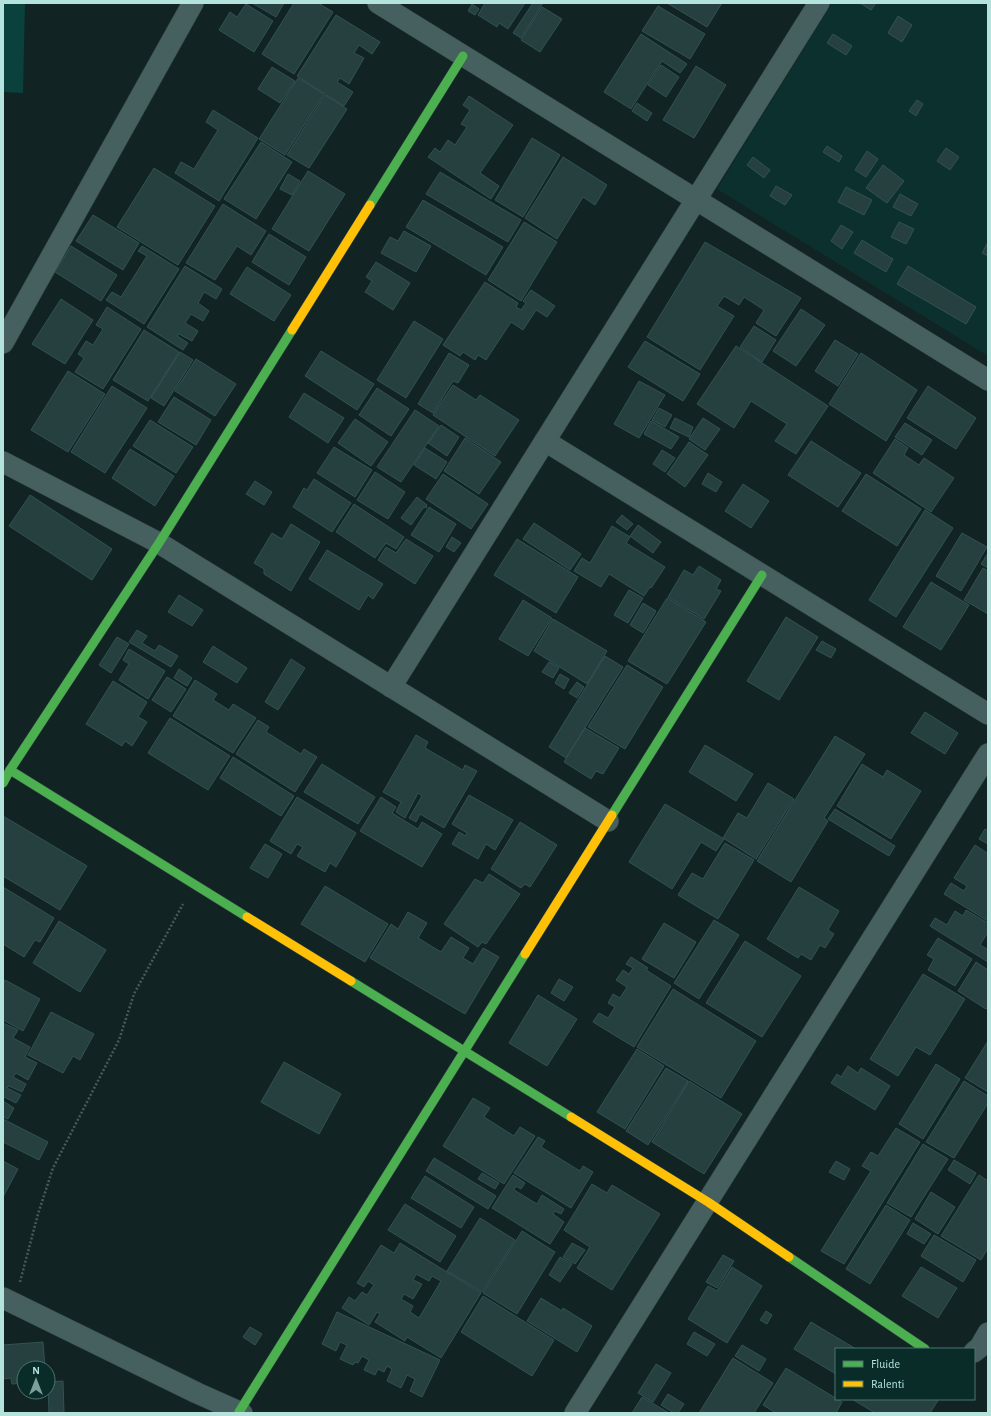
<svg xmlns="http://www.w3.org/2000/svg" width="991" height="1416" font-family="'Alegreya Sans',sans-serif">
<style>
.built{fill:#0b302d}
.green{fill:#0a413c}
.building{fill:#263f3f;stroke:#325253;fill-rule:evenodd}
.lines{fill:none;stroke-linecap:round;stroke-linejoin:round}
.street-casing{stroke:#2e413f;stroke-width:22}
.fast-casing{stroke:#2e413f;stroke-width:10}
.slow-casing{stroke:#2e413f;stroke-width:10}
.path{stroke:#465c5a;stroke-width:2.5;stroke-dasharray:2 2;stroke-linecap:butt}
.street{stroke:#45605e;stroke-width:21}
.fast{stroke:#4caf50;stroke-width:9}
.slow{stroke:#ffc107;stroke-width:9}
</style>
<rect width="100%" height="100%" fill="#112423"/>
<polygon class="built" points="832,3 988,3 988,356 717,189"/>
<polygon class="green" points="3,3 25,3 23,93 3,92"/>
<g class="building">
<polygon points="252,3 284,3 276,17"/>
<polygon points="294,3 318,3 333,12 294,74 262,54"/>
<polygon points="485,3 525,3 508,29 499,23 497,27 478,15"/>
<polygon points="533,3 543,3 521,38 513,33"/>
<polygon points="667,3 722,3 707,27"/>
<polygon points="860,3 876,3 871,10"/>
<polygon points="246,4 273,21 254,52 219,30 230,12 237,17"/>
<polygon points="472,4 479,9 475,15 468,11"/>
<polygon points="658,6 705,34 690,59 642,31"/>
<polygon points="542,7 562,19 540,52 521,40"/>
<polygon points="336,15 380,42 372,54 359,45 354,53 364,58 349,84 340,78 337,82 353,92 344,106 297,76"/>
<polygon points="898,16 912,25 902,42 888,33"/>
<polygon points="641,34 687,64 680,73 662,61 631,109 604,92"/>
<polygon points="833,34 852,46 846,55 827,43"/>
<polygon points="661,65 679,77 666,97 648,85"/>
<polygon points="696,66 726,85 694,138 663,120"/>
<polygon points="272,67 295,81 280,103 258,89"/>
<polygon points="298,78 324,94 285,155 259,139"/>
<polygon points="325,95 347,109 309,168 287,155"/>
<polygon points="469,96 513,125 480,173 499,186 491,199 428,157 435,148 440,152 448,140 455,145 467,127 461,124 470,110 463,105"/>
<polygon points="917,100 923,104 916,116 909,111"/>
<polygon points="637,103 652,113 647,121 632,111"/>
<polygon points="213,110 258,138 219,201 175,173 181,162 194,169 218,130 206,122"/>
<polygon points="532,138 560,155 523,217 495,200"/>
<polygon points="261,142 292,162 256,219 224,199"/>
<polygon points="827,146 842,156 839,162 823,152"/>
<polygon points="946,148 959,157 950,170 937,161"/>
<polygon points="867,151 878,159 866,177 855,170"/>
<polygon points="563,157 607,185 595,205 583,197 557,239 525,218"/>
<polygon points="753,157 770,170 764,178 747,165"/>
<polygon points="883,165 904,181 887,203 866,188"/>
<polygon points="154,168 215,206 178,265 117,227"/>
<polygon points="308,171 345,194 309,251 272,229"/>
<polygon points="440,172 521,220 508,242 426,194"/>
<polygon points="288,174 300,181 292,195 280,189"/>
<polygon points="776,186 792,195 785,205 770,196"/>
<polygon points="846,187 872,200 864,215 838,202"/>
<polygon points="900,194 918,204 911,216 893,207"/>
<polygon points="423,200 503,247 486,275 406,227"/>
<polygon points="223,204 266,231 251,255 237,246 215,280 186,263"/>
<polygon points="93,215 139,243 123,270 76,241"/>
<polygon points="524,222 557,242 521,301 488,280"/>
<polygon points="899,222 914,229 906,244 891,237"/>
<polygon points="841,225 853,232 842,249 831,241"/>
<polygon points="404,231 431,246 416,272 381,253 390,237 398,241"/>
<polygon points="269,234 306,257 289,285 252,262"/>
<polygon points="862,240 893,259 886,272 854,253"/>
<polygon points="705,242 801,298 776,336 756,323 764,310 744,297 739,305 724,296 717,306 734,316 700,370 647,337"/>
<polygon points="988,242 988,256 982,253"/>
<polygon points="71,246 117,275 101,301 55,272"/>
<polygon points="142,246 179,269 144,324 106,300 112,292 121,297 147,256 138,251"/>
<polygon points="376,262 410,283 393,310 365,292 372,281 366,277"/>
<polygon points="185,266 222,289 216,299 204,292 198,303 209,311 203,321 191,314 185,323 198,331 192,341 179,334 177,336 188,343 183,350 147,327"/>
<polygon points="908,266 976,307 966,324 897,284"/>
<polygon points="247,267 291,295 274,321 230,294"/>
<polygon points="485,282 518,303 516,307 521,310 526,303 523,301 531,290 555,306 547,317 536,310 523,330 511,322 486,360 478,355 475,360 463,352 460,356 443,345"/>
<polygon points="61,299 93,320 65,364 32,344"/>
<polygon points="107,307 141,329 103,389 75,372 84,358 78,354 86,341 93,345 103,329 96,325"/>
<polygon points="801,309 825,325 796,366 773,351"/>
<polygon points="414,321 443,339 406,398 377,380"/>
<polygon points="754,326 776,340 762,362 740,347"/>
<polygon points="144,330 179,352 148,401 113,380"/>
<polygon points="835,340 858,354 838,386 815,371"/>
<polygon points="645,341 700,374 683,401 628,367"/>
<polygon points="736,346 828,406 796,454 775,441 787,424 751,401 734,428 697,404"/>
<polygon points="321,351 374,384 357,410 305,376"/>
<polygon points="180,352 193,360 164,406 151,398"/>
<polygon points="449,353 469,365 458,383 453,381 433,413 418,404"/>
<polygon points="861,353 917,390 886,441 829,404"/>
<polygon points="196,359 236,384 215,416 175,391"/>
<polygon points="68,371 105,394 68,452 31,430"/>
<polygon points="639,381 665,395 639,438 614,424"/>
<polygon points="453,385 476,400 480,395 519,420 495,456 433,415"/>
<polygon points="112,386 147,408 105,473 71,452"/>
<polygon points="928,386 976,418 956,449 907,418"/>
<polygon points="377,388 409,409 391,436 359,415"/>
<polygon points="304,393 344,418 328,443 289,417"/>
<polygon points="174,397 211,420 196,445 158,422"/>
<polygon points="659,408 672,415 665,427 652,420"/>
<polygon points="415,410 439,426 401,482 377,467"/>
<polygon points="675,418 693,427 689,437 670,428"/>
<polygon points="703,418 720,429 705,450 689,439"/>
<polygon points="355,419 388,442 371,466 338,443"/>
<polygon points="150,420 193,447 176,473 133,446"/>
<polygon points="651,421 679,437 671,449 644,434"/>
<polygon points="905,423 932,440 922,455 895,437"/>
<polygon points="441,425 459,437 447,456 428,443"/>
<polygon points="465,438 501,462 479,494 444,471"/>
<polygon points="895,439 908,448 904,455 919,465 924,458 954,478 931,512 873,473"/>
<polygon points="811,441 861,473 838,507 788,475"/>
<polygon points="689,442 708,455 685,487 667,474"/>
<polygon points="334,447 372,470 355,497 317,473"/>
<polygon points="425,448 447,462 436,479 414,465"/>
<polygon points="130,449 174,476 155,506 112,478"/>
<polygon points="662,450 675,458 665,472 653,464"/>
<polygon points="375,472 405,492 388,519 357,500"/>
<polygon points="708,473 722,482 716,492 702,484"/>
<polygon points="443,474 488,504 471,529 426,499"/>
<polygon points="866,474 921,509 897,546 842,511"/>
<polygon points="314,479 351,503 332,532 293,507 304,488 307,490"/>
<polygon points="255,481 272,492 264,505 246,494"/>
<polygon points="743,484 769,501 751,528 725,511"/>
<polygon points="30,495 112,549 92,580 9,526"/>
<polygon points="417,497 427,505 426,508 424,507 411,525 401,518"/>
<polygon points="354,504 404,537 396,549 386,543 375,558 336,532"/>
<polygon points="429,507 456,524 439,552 411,535"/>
<polygon points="925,510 953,528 896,617 869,600"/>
<polygon points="622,515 633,524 627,530 616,522"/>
<polygon points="534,523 581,554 570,570 523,539"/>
<polygon points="291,524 320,542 291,591 264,574 264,569 254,563 272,533 282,539"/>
<polygon points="638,525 661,542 653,553 630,536"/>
<polygon points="612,526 630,537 626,543 665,567 651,588 650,587 644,596 609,574 601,587 574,571 582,558 590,563"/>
<polygon points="962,533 987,547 961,591 936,576"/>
<polygon points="452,537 461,543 454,552 446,547"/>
<polygon points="406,539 433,556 415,584 378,560 386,547 396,553"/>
<polygon points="517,539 578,577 556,613 494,575"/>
<polygon points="327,550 383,584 373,599 368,595 359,610 309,579"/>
<polygon points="988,553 988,568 981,564"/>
<polygon points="699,566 721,580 716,589 721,591 704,619 668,597 684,570 693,575"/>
<polygon points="983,568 988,571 988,614 964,600"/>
<polygon points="931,582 969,605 941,650 903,627"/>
<polygon points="629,590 643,598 628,623 614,615"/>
<polygon points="179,595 203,610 192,626 168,612"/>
<polygon points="667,598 706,622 667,684 628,661"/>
<polygon points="523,600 552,618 528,656 499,639"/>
<polygon points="643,603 656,611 643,633 630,625"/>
<polygon points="786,617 818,637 779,700 747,681"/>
<polygon points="553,619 607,651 587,684 534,651"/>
<polygon points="137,630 147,636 142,643 155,651 159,645 178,656 171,667 129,642"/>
<polygon points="117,637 129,644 111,673 99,665"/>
<polygon points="822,641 836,649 831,658 816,650"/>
<polygon points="213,646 247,668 237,683 203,662"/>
<polygon points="129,649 165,671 148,699 119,680 129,664 123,660"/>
<polygon points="605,656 623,667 566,758 549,747"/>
<polygon points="291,659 305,668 278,710 265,702"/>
<polygon points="549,662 559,668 553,678 542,672"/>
<polygon points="627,665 663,687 625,749 588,727"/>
<polygon points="179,669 192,678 187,686 174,678"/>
<polygon points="560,674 569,679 564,689 555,683"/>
<polygon points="167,677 186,689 171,712 152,700"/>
<polygon points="195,680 217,694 213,700 229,710 233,704 256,718 233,753 173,716"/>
<polygon points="113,681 147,702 138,717 147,722 132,746 125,741 122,746 86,724"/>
<polygon points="577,682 584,687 577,698 569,693"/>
<polygon points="925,712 958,733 945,754 911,733"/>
<polygon points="170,718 230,756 208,790 148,753"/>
<polygon points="258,720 269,727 266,732 301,754 304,749 317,757 295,792 236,754"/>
<polygon points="585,728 619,748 603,774 596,771 591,779 564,762"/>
<polygon points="416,735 428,742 425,748 463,770 465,765 477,771 444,828 420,814 416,822 409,818 422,796 418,793 405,818 396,812 401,802 383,792"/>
<polygon points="835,736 865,754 824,818 828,821 791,882 757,861"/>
<polygon points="705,745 753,774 736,801 689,772"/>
<polygon points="233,757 294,796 281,816 220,778"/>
<polygon points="322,764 375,797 358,824 304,792"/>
<polygon points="862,764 883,777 887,770 921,791 891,839 837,806"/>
<polygon points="768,783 794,799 756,859 723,838 738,813 747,818"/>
<polygon points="469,795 513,820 495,850 486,844 478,859 452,844 459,832 466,836 467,833 452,824"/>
<polygon points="297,797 356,833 336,867 330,863 325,872 297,856 303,847 297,844 291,854 270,841"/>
<polygon points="381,797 396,807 392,813 418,829 422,822 442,834 422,867 360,831"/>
<polygon points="665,804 724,839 716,851 701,842 672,889 629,862"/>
<polygon points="835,809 895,846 889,856 828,819"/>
<polygon points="3,816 87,866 60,910 3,876"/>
<polygon points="520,822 557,845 530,887 525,884 521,888 491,869"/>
<polygon points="985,829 988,831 988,844 979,839"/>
<polygon points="725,843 754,860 718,919 678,895 692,873 703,879"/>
<polygon points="265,844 282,854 268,878 250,868"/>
<polygon points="975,845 987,853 988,851 988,921 944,894 951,883 964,891 967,886 954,878"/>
<polygon points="489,874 520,894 486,944 482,942 478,947 444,924 475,879 483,883"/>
<polygon points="325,886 388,924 365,962 301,924"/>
<polygon points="3,887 54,918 40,942 35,940 24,957 3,944"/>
<polygon points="799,887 839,911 828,930 834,934 825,948 820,945 811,960 801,954 798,958 767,939"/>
<polygon points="966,910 988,923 988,932 980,945 987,949 988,947 988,962 930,926 935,918 947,925 955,911 963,916"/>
<polygon points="408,912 427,923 418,938 441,952 451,937 469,948 463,958 473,964 483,948 499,957 465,1014 370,958 391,924 398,929"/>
<polygon points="714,920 739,935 699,999 674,983"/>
<polygon points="59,921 106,950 80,992 33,963"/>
<polygon points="664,923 696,942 674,978 642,959"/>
<polygon points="938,938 972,959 955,986 928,970 934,959 927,955"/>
<polygon points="745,941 801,976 762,1037 706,1003"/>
<polygon points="631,957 648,968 646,970 671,986 634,1047 593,1022 599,1013 608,1018 615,1007 608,1003 613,994 620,998 627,987 616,980 623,970 629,974 633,968 626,964"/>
<polygon points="976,962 988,970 988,1006 986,1009 958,991"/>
<polygon points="923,974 965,999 930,1055 916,1047 898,1076 870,1059"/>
<polygon points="559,979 573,987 564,1001 551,993"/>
<polygon points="5,980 40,999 23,1031 3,1020 3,985"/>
<polygon points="673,989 756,1041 721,1098 637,1047"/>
<polygon points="538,995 577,1019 547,1066 509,1043"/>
<polygon points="51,1012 94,1034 80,1060 73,1056 63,1073 28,1055"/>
<polygon points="3,1023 18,1030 13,1038 30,1047 25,1057 37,1063 28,1080 16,1073 13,1077 26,1084 22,1092 9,1086 7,1088 21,1095 16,1103 4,1097 3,1099"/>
<polygon points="988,1041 988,1092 965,1078"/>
<polygon points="637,1049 664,1066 625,1129 597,1112"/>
<polygon points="284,1062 341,1094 319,1134 261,1102"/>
<polygon points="936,1064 960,1079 923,1139 899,1124"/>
<polygon points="848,1066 858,1073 861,1068 890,1086 875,1110 831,1083 837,1074 841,1077"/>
<polygon points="666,1068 688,1081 648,1145 626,1131"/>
<polygon points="689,1081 742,1114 704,1174 652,1142"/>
<polygon points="964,1081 988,1096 988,1103 954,1158 926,1142"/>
<polygon points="473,1098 490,1108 484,1117 514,1136 520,1127 535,1136 504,1184 443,1146"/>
<polygon points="3,1101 14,1108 8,1119 3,1117"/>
<polygon points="3,1119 48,1142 39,1160 3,1142"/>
<polygon points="896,1128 920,1142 844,1264 821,1251 871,1171 862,1166 871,1152 878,1156"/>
<polygon points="538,1137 545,1141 541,1147 580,1171 583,1166 593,1172 571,1208 514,1173"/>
<polygon points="923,1144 948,1159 911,1217 887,1203"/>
<polygon points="434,1158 496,1196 488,1209 426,1171"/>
<polygon points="954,1160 976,1173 970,1184 948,1170"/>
<polygon points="3,1161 18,1169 3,1197"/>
<polygon points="836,1161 850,1169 844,1180 829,1172"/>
<polygon points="482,1173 499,1183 495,1189 478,1179"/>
<polygon points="513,1175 525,1183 521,1189 516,1186 514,1190 537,1204 542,1195 564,1209 561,1214 555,1211 553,1214 564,1222 550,1244 492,1208"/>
<polygon points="979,1175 988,1181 988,1248 981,1260 941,1236"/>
<polygon points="425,1176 474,1207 461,1228 411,1198"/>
<polygon points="592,1184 607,1193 612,1185 660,1214 612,1290 577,1268 590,1247 564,1230"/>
<polygon points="931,1192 955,1207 938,1234 915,1219"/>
<polygon points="405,1204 456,1236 440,1262 388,1230"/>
<polygon points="886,1205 910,1220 870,1284 846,1269"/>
<polygon points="480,1218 515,1240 482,1292 447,1271"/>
<polygon points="913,1223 931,1234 924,1244 907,1234"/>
<polygon points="522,1231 555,1252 517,1314 483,1293"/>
<polygon points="934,1235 976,1260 963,1282 921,1256"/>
<path d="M400 1243 481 1293 441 1358 407 1337 405 1341 375 1322 380 1314 377 1312 369 1325 342 1308 349 1297 355 1301 362 1292 367 1295 374 1285 368 1281 364 1287 357 1283 381 1245 394 1253ZM416 1274 429 1281 432 1276 441 1281 419 1318 410 1312 413 1306 401 1299 404 1294 413 1299 422 1284 413 1280Z"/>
<polygon points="572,1243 585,1250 575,1264 563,1257"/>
<polygon points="723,1255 734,1261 717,1288 706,1282"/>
<polygon points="560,1257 572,1264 560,1282 549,1275"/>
<polygon points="732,1267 762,1286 727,1343 688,1319 708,1286 717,1291"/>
<polygon points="921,1267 957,1288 938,1318 902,1296"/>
<polygon points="483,1296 554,1340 532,1376 461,1332"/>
<polygon points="541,1298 562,1311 563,1308 592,1326 577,1352 527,1321"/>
<polygon points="766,1311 772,1315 767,1324 760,1320"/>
<polygon points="337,1312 440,1360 422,1397 410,1391 415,1379 407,1375 401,1388 387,1381 392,1369 387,1366 384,1372 378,1369 375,1375 364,1370 369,1360 362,1356 358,1363 355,1362 353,1365 340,1359 347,1345 340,1342 336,1351 322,1344"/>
<polygon points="811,1322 856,1349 836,1349 836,1374 794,1349"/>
<polygon points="250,1327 262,1334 255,1345 243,1337"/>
<polygon points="694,1332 715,1344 707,1356 687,1344"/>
<polygon points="43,1342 45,1368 24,1368 24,1383 12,1384 11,1378 3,1379 3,1345"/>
<polygon points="742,1345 766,1359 759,1371 735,1356"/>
<polygon points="733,1358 773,1383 754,1413 699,1413"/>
<polygon points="656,1364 671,1373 653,1402 638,1393"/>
<polygon points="786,1368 842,1402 836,1413 776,1413 763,1405"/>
<polygon points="63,1381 64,1413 49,1413 48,1382"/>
<polygon points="668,1394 684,1404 678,1413 674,1413 661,1405"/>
<polygon points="642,1397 669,1413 632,1413"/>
<polygon points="852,1399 939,1399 930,1413 875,1413"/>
</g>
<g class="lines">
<g class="street-casing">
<g id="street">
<polyline points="378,3 988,380"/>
<polyline points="3,343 193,3"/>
<polyline points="545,441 988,714"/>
<polyline points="3,462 159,543 608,821"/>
<polyline points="391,687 819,3"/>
<polyline points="3,1298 197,1393 242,1413"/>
<polyline points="974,1352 980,1347 988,1333"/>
<polyline points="575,1413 988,754"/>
</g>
</g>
<g class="fast-casing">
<g id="fast">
<polyline points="370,205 463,56"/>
<polyline points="10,770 247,917"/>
<polyline points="3,783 10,770 159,543 292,330"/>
<polyline points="612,815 762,575"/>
<polyline points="351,981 571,1117"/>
<polyline points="789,1257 925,1349"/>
<polyline points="239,1412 525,954"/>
</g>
</g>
<g class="slow-casing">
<g id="slow">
<polyline points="292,330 370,205"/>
<polyline points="247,917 351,981"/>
<polyline points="525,954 612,815"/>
<polyline points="571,1117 708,1202 789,1257"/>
</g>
</g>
<polyline class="path" points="20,1282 38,1214 53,1168 119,1040 134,994 183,904"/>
<use href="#street" class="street"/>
<use href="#fast" class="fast"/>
<use href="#slow" class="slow"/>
</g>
<rect width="991" height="1416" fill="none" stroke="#b4e3dd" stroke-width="8"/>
<rect x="835" y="1348" width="140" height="52" fill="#092c29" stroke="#4d7571"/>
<rect x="843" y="1361" width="20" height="6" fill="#4caf50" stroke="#4d7571"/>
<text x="871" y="1368" font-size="12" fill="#b4e3dd">Fluide</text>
<rect x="843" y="1381" width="20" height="6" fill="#ffc107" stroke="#4d7571"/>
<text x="871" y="1388" font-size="12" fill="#b4e3dd">Ralenti</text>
<g transform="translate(36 1380)"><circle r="19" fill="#092c29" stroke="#4d7571"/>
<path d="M0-3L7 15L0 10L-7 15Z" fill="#7ba09c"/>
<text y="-6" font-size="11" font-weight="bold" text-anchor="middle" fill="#b4e3dd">N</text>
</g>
</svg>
